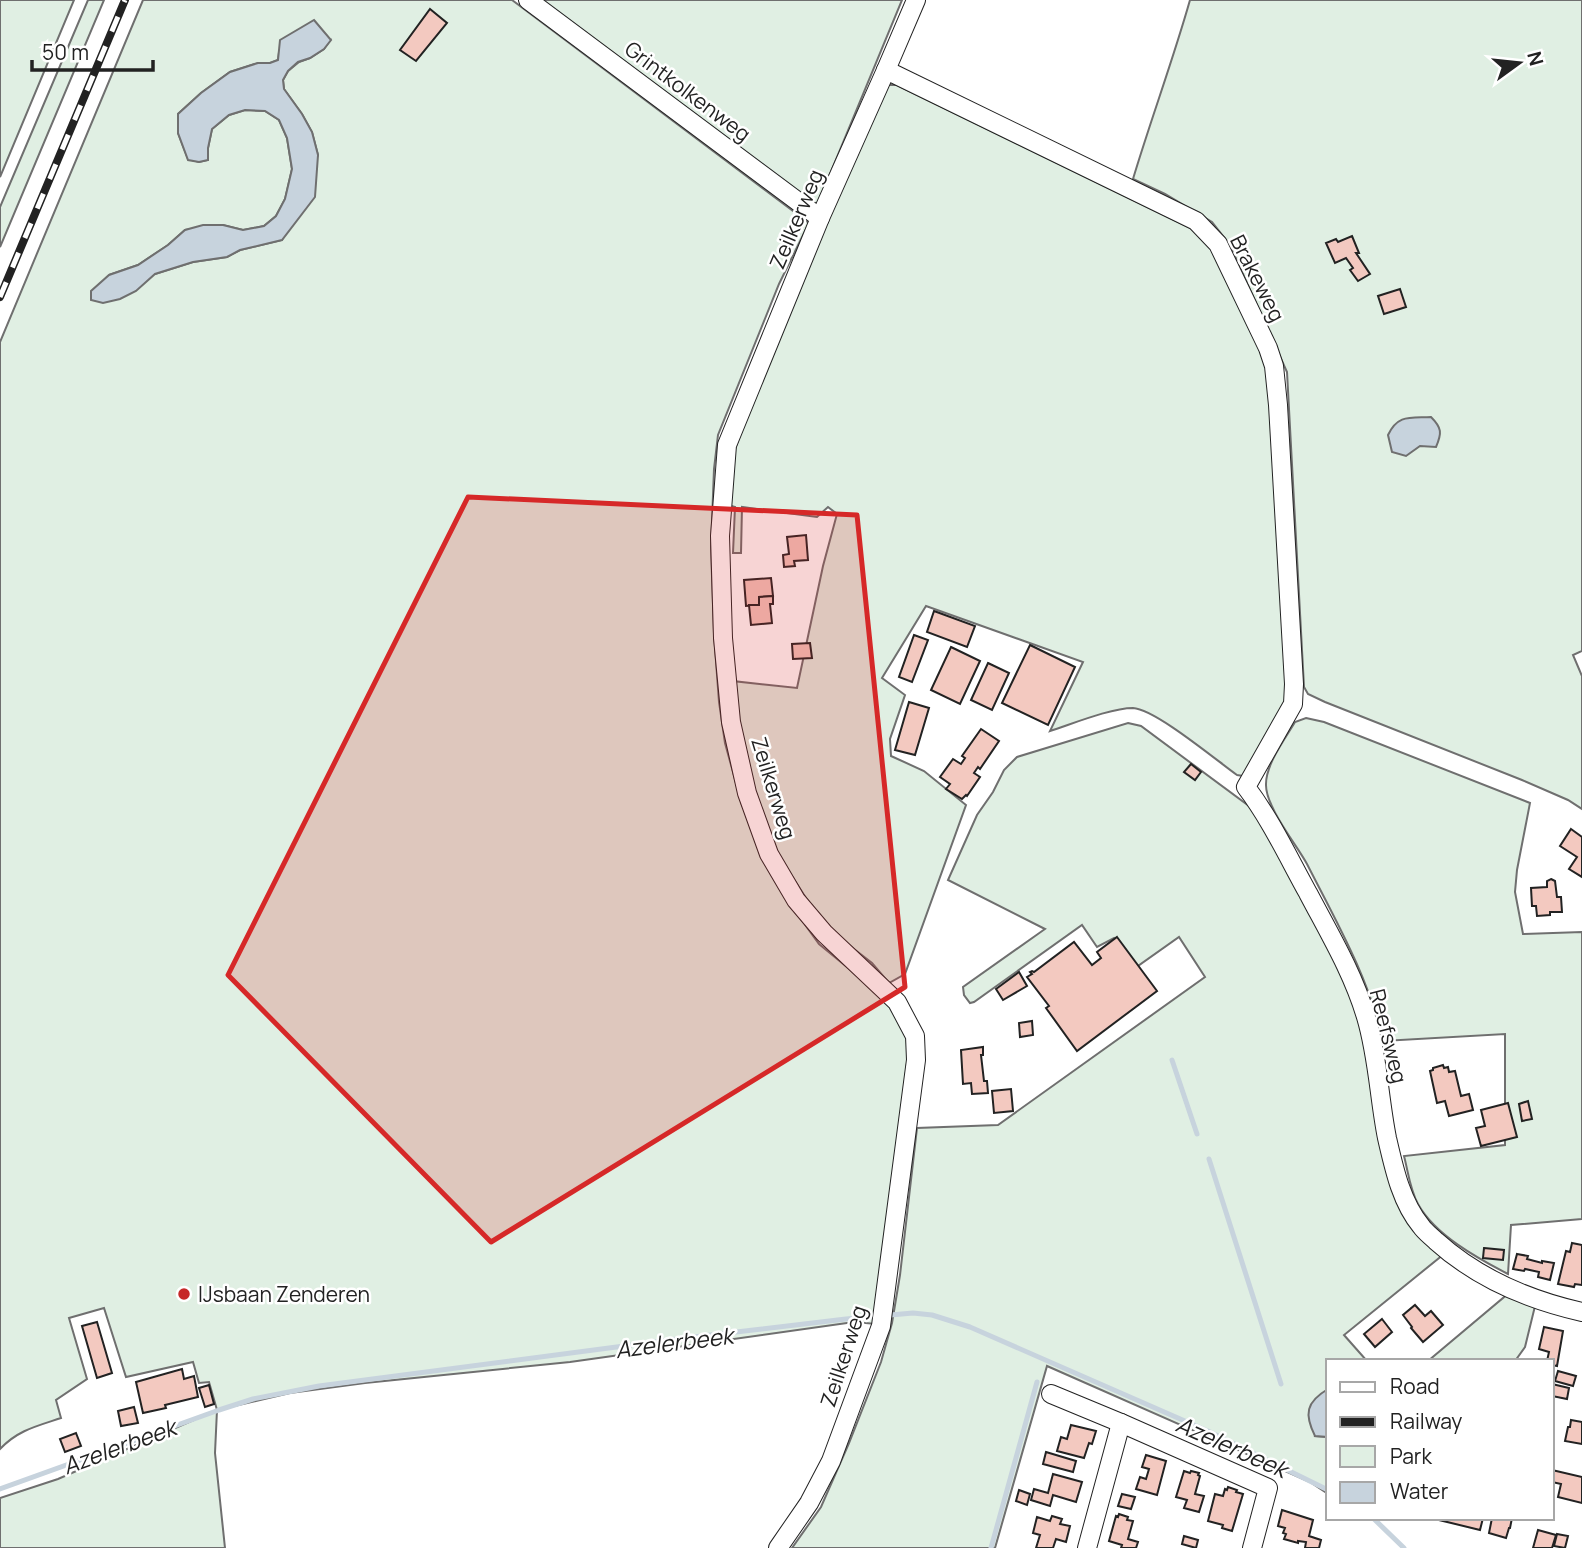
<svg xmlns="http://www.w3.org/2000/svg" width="1582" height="1548" font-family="Manrope,sans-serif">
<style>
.green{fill:#e0efe3;stroke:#6f6f6f;stroke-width:2;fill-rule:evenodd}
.water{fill:#c7d3dd;stroke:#6f6f6f;stroke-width:2}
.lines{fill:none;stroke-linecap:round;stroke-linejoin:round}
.stream{stroke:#c7d3dd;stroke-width:5}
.building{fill:#f3c9c0;stroke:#222;stroke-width:2}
.minor-casing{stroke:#222;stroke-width:20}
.minor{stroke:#fff;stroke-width:18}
.rail-casing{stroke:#222;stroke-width:8}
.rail{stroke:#fff;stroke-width:5;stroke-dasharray:16;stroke-linecap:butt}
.marked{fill:#d62828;fill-opacity:0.2;stroke:#d62828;stroke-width:5;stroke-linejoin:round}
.poi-dot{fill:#c62828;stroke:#fff;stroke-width:2.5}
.labels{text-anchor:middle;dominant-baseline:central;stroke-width:5;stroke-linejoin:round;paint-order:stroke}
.street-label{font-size:21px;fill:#222;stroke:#fff}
.poi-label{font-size:21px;fill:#222;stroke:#fff;text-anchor:start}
.water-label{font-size:23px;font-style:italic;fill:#222;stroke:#fff}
</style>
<rect width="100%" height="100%" fill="#fff"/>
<g class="green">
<polygon points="0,0 74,0 0,177"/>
<polygon points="88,0 104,0 0,247 0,207"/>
<path d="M143 0H512L809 223 779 284 718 435 714 469 711 547 714 634 719 702 725 743 742 805 788 901 819 944 864 981 890 1004 910 1038 876 1324 854 1322 570 1362 365 1383 290 1393 217 1410 215 1453 225 1548H0V1498L58 1479 217 1410 209 1382 199 1383 193 1362 126 1377 104 1308 69 1318 87 1379 56 1400 61 1418C37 1426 18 1430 0 1449V342ZM330 40 324 49 310 58 299 62 288 71 283 80 284 89 302 114 312 132 318 155 282 240 240 250 227 257 193 262 155 274 109 275 138 265 168 245 185 230 223 225 243 230 264 226 276 216 285 199 292 169 287 138 279 120 265 111 245 110 229 115 212 129 208 148V160L199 162 188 159 178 133V114L201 93 230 72 258 63H270L278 60 279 52Z"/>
<polygon points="535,0 902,0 816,208"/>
<path d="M1190 0H1582V651L1573 655 1582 676V809L1568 800 1522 780 1325 702 1308 694 1304 687 1287 372 1230 245 1212 222 1165 194 1133 179C1151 119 1173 60 1190 0Z"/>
<path d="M886 85H897L1199 232 1212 248 1252 330 1268 372 1288 682 1283 711 1243 776 1237 775C1216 760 1155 709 1133 708 1111 708 1072 724 1050 731L1083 662 926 606 882 678 905 695 890 739 891 756 924 771 966 805 905 974 889 983 872 963 832 932 806 898 779 856 766 827 744 756 732 681 797 688 823 566 837 514 828 507 817 517 742 507 741 553H733L735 507 728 505 733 455 758 383Z"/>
<path d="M1306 718 1324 722 1530 803 1517 870 1515 892 1523 934 1582 932V1219L1511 1225 1508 1274C1477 1258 1435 1235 1418 1204 1410 1190 1408 1171 1404 1156L1505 1145V1034L1383 1041C1369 978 1336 921 1307 864 1296 844 1265 806 1266 784 1266 764 1285 739 1295 722Z"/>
<polygon points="1128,723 1141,726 1253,809 1310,902 1364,1025 1396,1186 1444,1254 1344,1335 1367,1361 1328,1361 1328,1389 1315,1436 1328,1437 1328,1494 1310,1482 1047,1366 995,1548 792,1548 821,1507 849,1443 881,1362 892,1323 900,1275 917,1128 998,1125 1205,977 1179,937 1135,968 1114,938 1097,947 1082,925 974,1002 970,1003 964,995 963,987 1045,929 948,880 977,815 993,792 1004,770 1017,757"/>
<polygon points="1509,1293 1536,1302 1525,1347 1515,1361 1428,1361"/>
</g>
<g class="water">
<polygon points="314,20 331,40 324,49 310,58 298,62 288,71 283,80 284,89 302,114 312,132 318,155 315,197 282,240 240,250 227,257 193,262 155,274 136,291 120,299 103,303 91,300 91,291 109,275 138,265 168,245 185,230 203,225 223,225 243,230 264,226 276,216 285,199 292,169 287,138 279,120 265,111 245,110 229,115 212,129 208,148 208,160 199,162 188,160 178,133 178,114 201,93 230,72 258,63 270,63 278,60 280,40"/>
<path d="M1431 417C1442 428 1442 433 1436 447L1420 446 1406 456 1392 452 1388 435C1398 414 1410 418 1431 417Z"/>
<path d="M1328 1389V1437L1315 1436C1304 1414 1306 1402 1328 1389Z"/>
</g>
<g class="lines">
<g class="stream">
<polyline points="1172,1060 1197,1134"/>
<polyline points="1209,1159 1281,1384"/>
<polyline points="0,1489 219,1410 253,1399 319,1386 685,1338 846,1319 913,1313 932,1315 970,1327 1210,1432 1328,1490"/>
<polyline points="1373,1518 1404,1548"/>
<polyline points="991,1548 1037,1382"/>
</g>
</g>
<g class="building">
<polygon points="430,9 447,23 416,61 400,50"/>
<polygon points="1352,236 1359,253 1356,253 1370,274 1358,281 1350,270 1353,268 1346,258 1335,263 1326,243 1336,239 1338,242"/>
<polygon points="1400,289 1406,307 1384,314 1378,296"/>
<polygon points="806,535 808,560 794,561 795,566 784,567 783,555 789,554 787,537"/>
<polygon points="771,578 773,596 759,597 759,605 746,606 744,580"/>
<polygon points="773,596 773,604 770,604 772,623 751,625 749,605 759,605 759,597"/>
<polygon points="934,611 975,626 967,647 927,632"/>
<polygon points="914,635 928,640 912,682 899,677"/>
<polygon points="810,643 812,658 793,659 792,644"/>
<polygon points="1030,645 1075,667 1048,725 1002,703"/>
<polygon points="951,647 980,661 960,704 931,690"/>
<polygon points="988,663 1009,673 992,710 971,700"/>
<polygon points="909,702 929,708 915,755 895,750"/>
<polygon points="981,729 999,741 980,769 978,767 974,773 980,777 967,796 966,795 962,799 946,789 950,784 940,777 953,759 961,764 965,758 962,756"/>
<polygon points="1191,764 1201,772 1195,780 1184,772"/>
<polygon points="1571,829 1582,837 1582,877 1569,869 1577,857 1560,846"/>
<polygon points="1551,879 1555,881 1557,897 1561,897 1562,912 1550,912 1550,915 1537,916 1536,906 1532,906 1531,888 1547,887 1547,881"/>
<polygon points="1117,937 1157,991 1077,1051 1046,1008 1049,1006 1027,977 1032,974 1030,972 1032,971 1034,972 1074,942 1092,965 1101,958 1097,952"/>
<polygon points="1019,972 1027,986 1003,1000 996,989"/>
<polygon points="1032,1021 1033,1035 1020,1037 1019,1023"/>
<polygon points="983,1047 983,1055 981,1055 984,1081 987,1081 988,1093 972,1094 971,1083 963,1084 961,1050"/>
<polygon points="1443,1065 1444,1068 1448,1067 1449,1072 1455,1071 1461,1096 1469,1094 1473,1110 1449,1116 1445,1101 1437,1103 1430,1071 1433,1070 1433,1068"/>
<polygon points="1011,1089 1013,1111 994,1113 992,1091"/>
<polygon points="1528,1101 1532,1119 1522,1121 1519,1104"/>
<polygon points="1508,1103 1517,1137 1481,1146 1476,1128 1485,1126 1481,1110"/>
<polygon points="1572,1243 1582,1245 1582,1285 1575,1284 1574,1287 1558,1284 1566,1251 1570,1252"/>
<polygon points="1484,1248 1504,1250 1503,1260 1483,1258"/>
<polygon points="1517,1254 1528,1256 1527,1259 1542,1263 1542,1261 1554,1263 1550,1280 1538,1277 1539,1272 1525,1269 1524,1271 1513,1269"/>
<polygon points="1415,1305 1425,1316 1431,1311 1443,1325 1423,1342 1411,1328 1412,1327 1403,1315"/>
<polygon points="1382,1319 1392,1332 1375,1347 1364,1334"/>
<polygon points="97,1322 112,1373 97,1378 82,1326"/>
<polygon points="1544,1327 1563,1331 1557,1366 1552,1365 1552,1361 1547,1361 1549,1352 1539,1349"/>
<polygon points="182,1369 184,1379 194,1376 198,1397 165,1405 166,1408 143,1413 136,1382"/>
<polygon points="1558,1371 1576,1376 1573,1386 1555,1381"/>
<polygon points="1552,1384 1569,1388 1567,1399 1552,1396"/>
<polygon points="209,1385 214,1404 205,1407 199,1388"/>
<polygon points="134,1407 138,1423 121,1426 118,1411"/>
<polygon points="1571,1420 1582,1422 1582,1444 1565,1441 1568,1427 1570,1427"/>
<polygon points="1071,1425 1096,1431 1092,1444 1089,1443 1084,1458 1057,1451 1061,1437 1067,1439"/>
<polygon points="76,1433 81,1446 65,1452 60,1439"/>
<polygon points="1046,1452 1076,1461 1073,1472 1043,1464"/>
<polygon points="1146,1455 1166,1461 1157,1495 1136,1489 1140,1477 1146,1479 1149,1469 1142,1467"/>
<polygon points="1552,1470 1582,1477 1582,1503 1558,1497 1561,1484 1552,1482"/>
<polygon points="1184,1471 1190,1473 1191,1471 1199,1473 1198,1475 1200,1476 1195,1494 1204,1496 1199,1512 1184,1508 1187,1500 1176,1497"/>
<polygon points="1053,1474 1082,1482 1076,1502 1053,1495 1050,1506 1031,1500 1034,1489 1048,1493"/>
<polygon points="1228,1487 1237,1490 1236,1492 1243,1494 1232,1531 1222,1528 1223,1525 1208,1521 1215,1494 1223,1496 1225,1489 1227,1490"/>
<polygon points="1019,1490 1030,1494 1027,1505 1016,1501"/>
<polygon points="1122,1494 1135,1497 1131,1509 1118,1506"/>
<polygon points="1282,1510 1313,1520 1309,1536 1321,1540 1319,1548 1305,1548 1306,1542 1298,1541 1298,1543 1284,1539 1286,1534 1283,1533 1285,1528 1278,1526"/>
<polygon points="1119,1514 1128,1517 1127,1520 1133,1521 1128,1539 1138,1542 1136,1548 1121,1548 1122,1545 1109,1541 1116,1516 1118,1517"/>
<polygon points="1052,1516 1062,1519 1060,1524 1070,1526 1066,1542 1056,1539 1053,1548 1036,1548 1040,1535 1033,1533 1037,1517 1050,1521"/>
<polygon points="1440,1518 1483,1518 1480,1530 1439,1520"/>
<polygon points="1492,1518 1512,1518 1510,1528 1509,1528 1506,1538 1489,1533"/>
<polygon points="1538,1530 1556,1535 1552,1548 1533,1548"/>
<polygon points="1557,1534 1568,1536 1565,1548 1554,1546"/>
<polygon points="1184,1536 1198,1540 1196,1548 1182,1544"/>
</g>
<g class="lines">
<g class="minor-casing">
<g id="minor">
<polyline points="528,0 820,218"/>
<path d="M886 70 1196 221 1218 244 1268 348 1274 366 1278 405 1294 684 1293 704 1246 787C1271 820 1288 857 1308 893 1329 933 1353 973 1366 1017 1378 1057 1379 1098 1387 1138 1394 1168 1401 1202 1421 1226 1425 1232 1431 1236 1436 1241 1477 1278 1529 1300 1582 1312"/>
<polyline points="1051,1394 1121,1423"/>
<polyline points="778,1548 809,1503 831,1461 881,1326 916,1060 915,1036 897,1002 824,933 796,900 769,854 747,793 731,722 723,638 720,536 727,445 820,218 886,70 916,0"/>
<polyline points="1087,1548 1121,1423 1268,1488 1252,1548"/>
</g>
</g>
<use href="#minor" class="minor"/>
<g class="rail-casing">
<polyline id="rail" points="0,297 125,0"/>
</g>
<use href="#rail" class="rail"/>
</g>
<path class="marked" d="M468 497 857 515 905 987 491 1242 228 975Z"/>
<circle class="poi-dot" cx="184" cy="1294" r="7"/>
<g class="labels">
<g class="street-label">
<text transform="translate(688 91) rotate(37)">Grintkolkenweg</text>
<text transform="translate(796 219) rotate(-67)">Zeilkerweg</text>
<text transform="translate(1258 278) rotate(63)">Brakeweg</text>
<text transform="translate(774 788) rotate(73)">Zeilkerweg</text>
<text transform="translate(1389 1036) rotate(76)">Reefsweg</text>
<text transform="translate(843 1356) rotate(-72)">Zeilkerweg</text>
</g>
<g class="poi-label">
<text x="198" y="1294">IJsbaan Zenderen</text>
</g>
<g class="water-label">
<text transform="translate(674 1342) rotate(-7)">Azelerbeek</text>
<text transform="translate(119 1446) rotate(-20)">Azelerbeek</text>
<text transform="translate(1232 1446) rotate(24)">Azelerbeek</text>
</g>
</g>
<rect x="1326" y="1359" width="228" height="161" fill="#ffffff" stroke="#a7a7a7" stroke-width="2"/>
<rect x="1340" y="1382" width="35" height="10" fill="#ffffff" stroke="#a7a7a7" stroke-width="2"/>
<text x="1390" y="1394" font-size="21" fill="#222222">Road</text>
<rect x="1340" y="1417" width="35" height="10" fill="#222222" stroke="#a7a7a7" stroke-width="2"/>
<text x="1390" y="1429" font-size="21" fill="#222222">Railway</text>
<rect x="1340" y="1446" width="35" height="21" fill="#e0efe3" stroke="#a7a7a7" stroke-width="2"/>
<text x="1390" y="1464" font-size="21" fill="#222222">Park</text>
<rect x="1340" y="1482" width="35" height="21" fill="#c7d3dd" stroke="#a7a7a7" stroke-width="2"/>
<text x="1390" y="1499" font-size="21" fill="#222222">Water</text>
<g transform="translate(1519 63) rotate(75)" stroke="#ffffff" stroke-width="5" paint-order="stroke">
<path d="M0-5L12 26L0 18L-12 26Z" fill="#222222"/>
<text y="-10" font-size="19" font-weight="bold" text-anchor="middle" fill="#222222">N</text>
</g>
<path d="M32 60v10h121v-10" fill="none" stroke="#222222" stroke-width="3.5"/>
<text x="42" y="60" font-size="21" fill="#222222" stroke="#ffffff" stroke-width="5" paint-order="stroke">50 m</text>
</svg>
